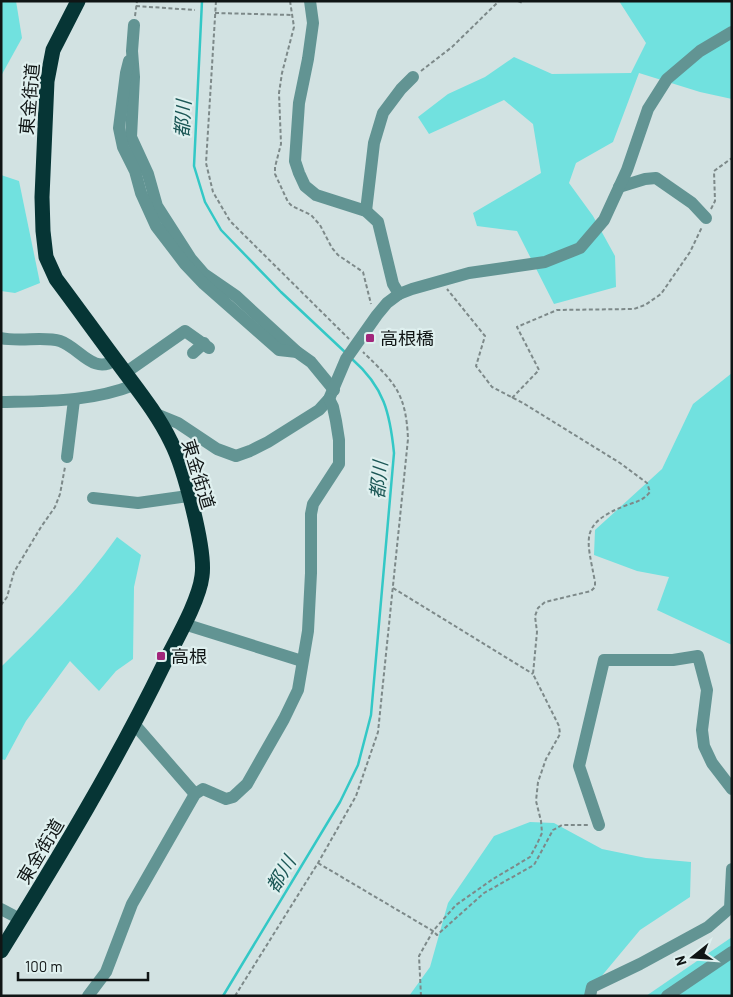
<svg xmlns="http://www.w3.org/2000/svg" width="733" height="997" font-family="Barlow,'Noto Sans JP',sans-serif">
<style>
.green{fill:#71e1df}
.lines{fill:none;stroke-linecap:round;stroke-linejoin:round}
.stream{stroke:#33c8c6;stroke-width:2.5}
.path{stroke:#7d8989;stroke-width:2;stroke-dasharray:4 2.5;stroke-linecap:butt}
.minor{stroke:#629493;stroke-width:12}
.highway{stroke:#063535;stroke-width:15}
.poi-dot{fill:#a2267b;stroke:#dff0ef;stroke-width:2}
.labels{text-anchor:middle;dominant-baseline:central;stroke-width:4.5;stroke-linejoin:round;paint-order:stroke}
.street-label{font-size:18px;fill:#101515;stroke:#dff0ef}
.poi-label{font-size:18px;fill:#101515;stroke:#dff0ef;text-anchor:start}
.water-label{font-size:19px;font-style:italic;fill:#1c5756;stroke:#dff0ef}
</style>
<rect width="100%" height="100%" fill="#d2e2e2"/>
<g class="green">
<polygon points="1,1 16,1 22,38 1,76"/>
<polygon points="619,1 732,1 732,99 700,92 639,73 613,142 576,163 569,183 593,216 615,256 616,287 554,304 517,231 477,226 473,213 541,173 533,124 504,100 429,134 418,117 448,94 485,77 514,57 552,74 631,73 646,43"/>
<polygon points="1,175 19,181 40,283 15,293 1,291"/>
<polygon points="732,373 732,645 657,610 669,577 637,571 594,555 595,530 662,469 693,404"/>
<path d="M117 537 141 555 134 587 133 659 116 671 99 691 70 661 26 721 5 760 1 759V667C43 626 83 585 117 537Z"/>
<polygon points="530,822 554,823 602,849 646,858 691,862 690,897 640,930 585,996 409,996 430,967 448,903 494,836"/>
<polygon points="732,937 732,996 646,996"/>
</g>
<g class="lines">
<g class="stream">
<polyline points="202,1 194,166 205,202 221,230 281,292 346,353"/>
<path d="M223 996 340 802 358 765 371 715 394 453C390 413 384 387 352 359"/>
</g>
<g class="path">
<polyline points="216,1 206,163 213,192 230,221 349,339"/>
<polyline points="290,1 294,27 282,73 279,93 281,144 275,167 275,174 288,202 292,206 311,215 320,225 332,248 338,255 363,272 371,304"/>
<polyline points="518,1 523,3"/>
<polyline points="136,6 195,10"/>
<polyline points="215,13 293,15"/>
<polyline points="135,16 137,1"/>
<polyline points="421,71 452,47 499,1"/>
<polyline points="711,209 715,201 714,171 732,158"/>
<polyline points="512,398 539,370 517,327 557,310 634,309 645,305 661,294 690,252 702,227"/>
<polyline points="393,588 533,674"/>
<polyline points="1,605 7,597 14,572 41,527 55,507 60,494 65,467"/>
<polyline points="318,863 433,931 437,935 484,893 534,865 553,830 562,825 589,825"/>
<path d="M235 996 318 863 356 796 378 732 408 439C406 393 395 383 363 352"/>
<path d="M421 996 419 956 433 931 456 905 493 879 530 857 537 844 542 833 541 821 536 801 538 782 546 759 560 734 559 726 533 674 537 632 535 616 538 608 545 602 591 591 595 587V582C587 538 578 524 627 505 636 502 644 500 650 492L647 483 620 463 523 403 492 387 476 366 485 336 447 289"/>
</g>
<g class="minor">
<polyline points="310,1 313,23 308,59 299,103 295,161 299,173 305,186 316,195 366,211 378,222 393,284 399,294"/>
<polyline points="134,25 132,51 134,77 131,137 148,174 157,206 191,259 204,274 236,296 297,352 311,362 334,390"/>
<polyline points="129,61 126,73 119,128 123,147 135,171 141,193 156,226 185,264 204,284 279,350 297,352"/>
<polyline points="619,187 645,179 656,178 692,203 706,218"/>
<polyline points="366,211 374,143 383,113 401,89 413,77"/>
<path d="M1 338C19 342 45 336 60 341 80 348 93 375 115 360"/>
<polyline points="193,353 204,343"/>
<polyline points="125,373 185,331 209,348"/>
<path d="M1 402C47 401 91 402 134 385"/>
<polyline points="156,414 178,423 217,449 236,456 250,451 268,442 319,410 329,399 346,359 377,315 387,303 399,294 412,289 469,273 545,262 580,248 604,220 627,170 648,109 667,79 700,51 732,32"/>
<polyline points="67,457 74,400"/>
<polyline points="93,498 138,503 188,496"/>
<polyline points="184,624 302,661"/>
<polyline points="135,725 195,794"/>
<polyline points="599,825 579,766 604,660 673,660 698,656 707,690 702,730 704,746 712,763 732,789"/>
<polyline points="1,909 20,919"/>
<polyline points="88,996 106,972 132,904 195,794 203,789 226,799 233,797 247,784 284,719 298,690 308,631 311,573 311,514 313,504 339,464 339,440 336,421 333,407 329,399"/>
<polyline points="590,996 592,987 640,964 708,927 730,908 732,869"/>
<polyline points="667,996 732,952"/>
</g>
<path class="highway" d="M1 951C59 857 116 763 164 664 176 640 199 601 202 576 206 550 184 467 171 442 157 413 137 389 118 363 97 335 77 307 56 279L46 257 43 231 42 197 47 81 53 50 78 1"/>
</g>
<g class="poi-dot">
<rect x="365" y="333" width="10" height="10" rx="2.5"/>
<rect x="156" y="651" width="10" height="10" rx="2.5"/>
</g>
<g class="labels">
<g class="street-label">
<text transform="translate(29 99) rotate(-85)">東金街道</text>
<text transform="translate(199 474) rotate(73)">東金街道</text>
<text transform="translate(40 851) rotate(-59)">東金街道</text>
</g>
<g class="poi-label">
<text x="380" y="338">高根橋</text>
<text x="171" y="656">高根</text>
</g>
<g class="water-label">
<text transform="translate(182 119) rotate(-87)">都川</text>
<text transform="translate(378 480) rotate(-85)">都川</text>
<text transform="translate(280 874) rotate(-59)">都川</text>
</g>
</g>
<rect width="733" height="997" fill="none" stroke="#101515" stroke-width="5"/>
<g transform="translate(693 957) rotate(253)" stroke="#dff0ef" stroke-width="4" paint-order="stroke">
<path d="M0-4L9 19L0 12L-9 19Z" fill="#101515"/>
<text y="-8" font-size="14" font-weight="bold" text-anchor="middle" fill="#101515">N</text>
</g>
<path d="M18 972v8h130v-8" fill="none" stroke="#101515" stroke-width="2.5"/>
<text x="25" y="972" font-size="15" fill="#101515" stroke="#dff0ef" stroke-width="4" paint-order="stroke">100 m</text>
</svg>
